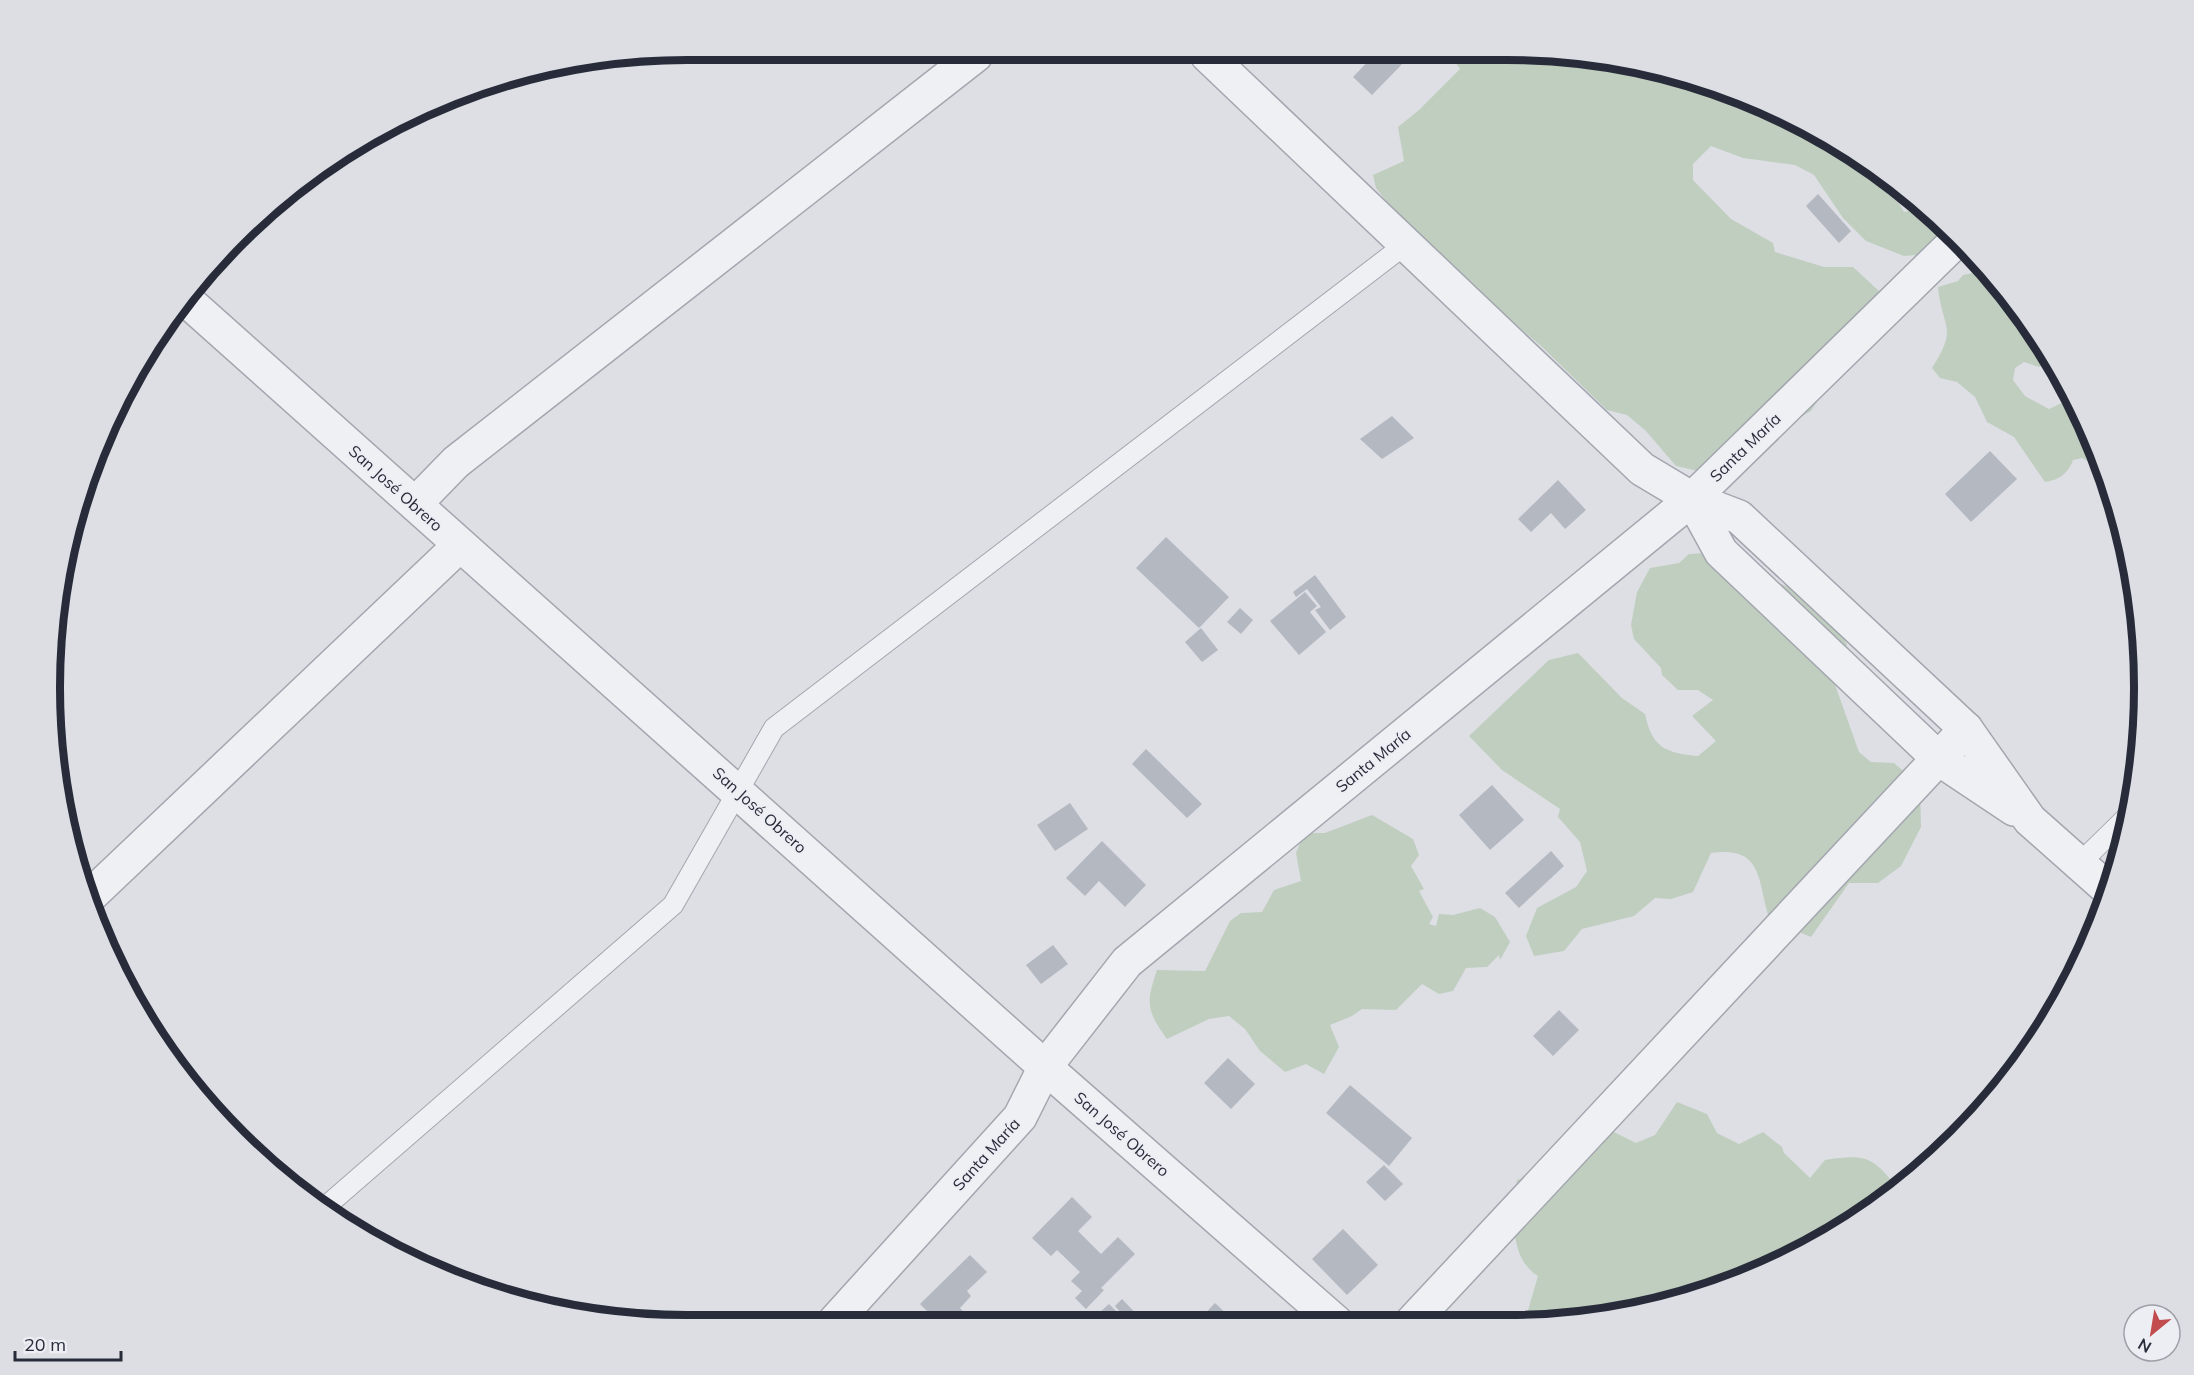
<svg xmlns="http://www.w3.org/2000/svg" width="2194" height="1375" font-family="Mulish,sans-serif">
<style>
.green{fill:#c0cebf}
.building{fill:#b4b8c1}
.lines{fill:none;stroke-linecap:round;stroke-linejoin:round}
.service-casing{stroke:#a3a6ae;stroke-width:22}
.minor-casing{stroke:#a3a6ae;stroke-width:36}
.service{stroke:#eff0f4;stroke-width:20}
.minor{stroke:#eff0f4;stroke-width:33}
.labels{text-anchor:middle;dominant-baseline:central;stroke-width:4.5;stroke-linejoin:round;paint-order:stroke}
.street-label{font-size:16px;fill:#282c3a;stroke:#eceef3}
.rim{fill:none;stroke:#282c3a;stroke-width:8}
</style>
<rect width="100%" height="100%" fill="#dddfe5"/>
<g class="green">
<polygon points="1450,55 1589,55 1751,98 1883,174 1904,212 1924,208 1963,245 1956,252 1904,256 1866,241 1843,218 1814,175 1795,165 1743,158 1711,146 1693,164 1693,180 1731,219 1773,243 1775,252 1824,267 1853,267 1879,291 1871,316 1811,411 1703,472 1676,466 1646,431 1627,415 1607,410 1540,345 1421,245 1376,188 1373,175 1404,161 1398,127 1419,110 1460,69"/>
<path d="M1989 270 2053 360 2039 367 2024 362 2015 368 2013 380 2025 396 2049 409 2066 401 2074 402 2101 461 2097 466 2082 458 2073 460C2068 474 2059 480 2045 482L2014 437 1987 422 1975 397 1957 382 1940 378 1932 368C1959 326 1942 329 1938 287L1958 281 1963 275Z"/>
<path d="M1704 553 1796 590 1835 619 1847 645 1836 662 1834 682 1859 752 1871 762 1894 763 1920 785 1921 827 1901 866 1878 883H1849L1811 937 1770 920C1757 883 1765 845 1711 853L1693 892 1671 899 1655 898 1634 916 1582 929 1564 951 1534 956 1526 936 1537 908 1576 887 1587 871 1580 842 1558 817 1560 809 1502 770 1469 736 1549 660 1578 653 1622 698 1645 714C1652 748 1666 753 1698 756L1716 741 1692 716 1713 700 1698 690H1678L1662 675 1661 668 1634 639 1631 625 1637 592 1650 568 1679 563 1689 554Z"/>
<path d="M1372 815 1413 839 1419 855 1411 866 1424 889 1419 891 1433 917 1429 924 1436 926 1439 914 1453 915 1480 908 1495 917 1510 942 1500 960 1499 955 1487 967 1466 968 1453 991 1439 994 1422 984 1396 1010 1362 1009 1352 1016 1330 1025 1339 1047 1324 1074 1306 1064 1285 1072 1260 1051 1245 1029 1229 1016 1209 1019 1167 1039C1146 1010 1146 1003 1157 970L1205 971 1230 921 1241 913 1262 912 1274 890 1301 881 1296 853 1302 838 1310 833H1325Z"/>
<path d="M1677 1102 1707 1114 1717 1133 1739 1144 1763 1132 1782 1147 1784 1153 1810 1178 1825 1160C1867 1154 1872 1156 1899 1190L1789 1260 1672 1304 1549 1324H1533L1526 1317 1538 1276C1507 1257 1514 1211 1517 1180L1573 1167 1612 1131 1636 1143 1655 1135Z"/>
</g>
<g class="building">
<polygon points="1374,55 1411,55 1372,95 1353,77"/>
<polygon points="1818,194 1851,231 1839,243 1806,206"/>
<polygon points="1392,416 1414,438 1382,459 1360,439"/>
<polygon points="1990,451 2017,479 1971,522 1945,494"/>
<polygon points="1558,480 1586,510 1565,529 1551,513 1531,532 1518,519"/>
<polygon points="1166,537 1229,597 1199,628 1136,568"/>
<polygon points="1315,575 1346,617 1330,630 1315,610 1321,607 1307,589 1296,597 1293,592"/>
<polygon points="1305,592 1317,606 1310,612 1326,632 1299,655 1270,621"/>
<polygon points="1240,608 1253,620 1241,634 1227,622"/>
<polygon points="1201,628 1218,650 1202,662 1185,642"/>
<polygon points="1146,749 1202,804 1187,818 1132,764"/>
<polygon points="1492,785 1524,820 1490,850 1459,815"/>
<polygon points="1070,803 1088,829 1055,851 1037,825"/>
<polygon points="1102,841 1146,885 1125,907 1099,881 1085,896 1066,878"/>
<polygon points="1551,851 1564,866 1519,908 1505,893"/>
<polygon points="1053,945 1068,964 1041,984 1026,965"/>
<polygon points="1559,1010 1579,1030 1553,1056 1533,1036"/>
<polygon points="1228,1058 1255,1084 1231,1109 1204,1083"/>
<polygon points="1350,1085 1412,1138 1389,1166 1326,1113"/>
<polygon points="1384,1165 1403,1184 1385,1201 1366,1182"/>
<polygon points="1072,1197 1092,1217 1078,1231 1101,1254 1118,1237 1135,1254 1101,1288 1104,1290 1086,1309 1075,1298 1082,1291 1071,1281 1080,1272 1057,1250 1051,1256 1032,1238"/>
<polygon points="1343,1229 1378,1265 1347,1295 1312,1259"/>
<polygon points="970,1255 987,1272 967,1291 971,1296 960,1308 973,1322 933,1321 935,1319 920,1304"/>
<polygon points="1122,1299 1144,1322 1129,1322 1115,1306"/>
<polygon points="1215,1303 1236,1323 1196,1323"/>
<polygon points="1109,1304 1127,1322 1089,1322"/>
</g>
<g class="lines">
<g class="service-casing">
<g id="service">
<polyline points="2080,863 2129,815"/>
<polyline points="324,1208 673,905 774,728 1406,244"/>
</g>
</g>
<g class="minor-casing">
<g id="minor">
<polyline points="1207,55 1642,469 1692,499 1739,517 1966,729 2030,820 2109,890"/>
<polyline points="183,297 1045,1067 1337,1323"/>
<polyline points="1692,499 1721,552 1939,759 2014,809"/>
<polyline points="415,504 456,462 976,55"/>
<polyline points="88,898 460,545"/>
<polyline points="835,1321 1020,1117 1045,1067 1127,962 1692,499 1957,240"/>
<polyline points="1410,1324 1966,729"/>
</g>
</g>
<use href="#service" class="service"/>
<use href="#minor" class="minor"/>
</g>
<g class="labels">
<g class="street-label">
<text transform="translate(1745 447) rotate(-44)">Santa María</text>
<text transform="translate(396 488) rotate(42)">San José Obrero</text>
<text transform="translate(1373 760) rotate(-39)">Santa María</text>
<text transform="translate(760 810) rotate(42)">San José Obrero</text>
<text transform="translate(1122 1134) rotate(41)">San José Obrero</text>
<text transform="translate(986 1154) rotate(-48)">Santa María</text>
</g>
</g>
<path d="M0 0H2194V1375H0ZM687 60H1507A627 627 0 0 1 2134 687V688A627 627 0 0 1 1507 1315H687A627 627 0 0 1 60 688V687A627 627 0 0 1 687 60Z" fill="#dcdee4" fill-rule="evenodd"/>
<path class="rim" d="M687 60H1507A627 627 0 0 1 2134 687V688A627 627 0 0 1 1507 1315H687A627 627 0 0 1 60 688V687A627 627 0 0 1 687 60Z"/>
<g transform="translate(2152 1333) rotate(210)"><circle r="28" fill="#eceef3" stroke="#9ea0a9" stroke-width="1.5"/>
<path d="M0-4.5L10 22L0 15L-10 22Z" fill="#c14b4d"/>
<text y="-9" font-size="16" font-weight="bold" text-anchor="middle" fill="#282c3a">N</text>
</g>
<path d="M15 1351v9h106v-9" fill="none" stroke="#282c3a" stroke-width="3"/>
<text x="24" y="1351" font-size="18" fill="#282c3a" stroke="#eceef3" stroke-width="4.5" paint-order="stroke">20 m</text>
</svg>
